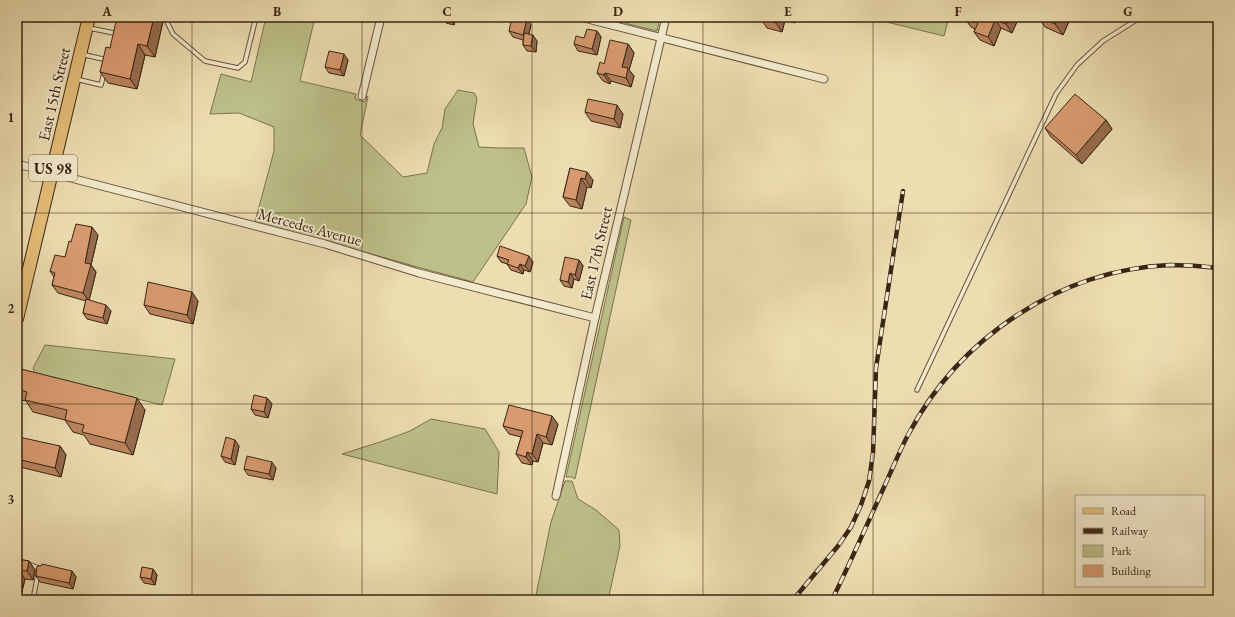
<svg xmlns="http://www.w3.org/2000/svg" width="1235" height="617" font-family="'EB Garamond',serif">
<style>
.green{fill:#bdc089;stroke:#7c724f}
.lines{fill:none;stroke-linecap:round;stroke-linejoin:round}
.service-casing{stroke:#67533c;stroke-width:5.5}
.minor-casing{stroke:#67533c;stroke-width:9}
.primary-casing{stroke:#3a2515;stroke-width:14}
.service{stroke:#f3eacd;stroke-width:3.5}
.minor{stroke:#f3eacd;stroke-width:7}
.primary{stroke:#e6bf79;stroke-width:12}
.rail-casing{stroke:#3a2515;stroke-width:4.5}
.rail{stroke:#f3eacd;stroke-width:3;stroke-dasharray:9;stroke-linecap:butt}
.wall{fill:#ba855f;stroke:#3a2515}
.shaded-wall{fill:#976c4e;stroke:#3a2515}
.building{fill:#d89b6f;stroke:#3a2515}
.grid{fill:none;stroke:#3a2515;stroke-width:1;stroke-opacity:0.55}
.labels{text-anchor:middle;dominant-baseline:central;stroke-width:3.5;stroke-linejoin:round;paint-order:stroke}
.shield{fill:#f3eacd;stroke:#72604c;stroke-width:1}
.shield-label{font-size:15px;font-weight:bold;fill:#3a2515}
.street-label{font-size:16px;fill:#3a2515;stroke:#f3eacd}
.neatline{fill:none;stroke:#3a2515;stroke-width:1.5}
.grid-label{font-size:13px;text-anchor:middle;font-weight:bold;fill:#3a2515}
</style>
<rect width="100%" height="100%" fill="#eddeb2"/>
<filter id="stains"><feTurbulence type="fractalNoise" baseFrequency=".005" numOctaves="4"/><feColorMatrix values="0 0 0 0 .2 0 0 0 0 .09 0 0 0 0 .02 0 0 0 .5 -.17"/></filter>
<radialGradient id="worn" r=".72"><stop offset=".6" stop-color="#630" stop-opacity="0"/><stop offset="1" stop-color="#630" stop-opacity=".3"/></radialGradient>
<g class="green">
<path d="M266 17H315L300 81 356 94 355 99 365 102 367 96 368 97 360 135 403 177 427 173 434 144 442 128 445 109 458 90 474 93 477 98 473 124 479 147 500 148H524L532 177 526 204 473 282C400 263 328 241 255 222L274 151V127L239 113 210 114 221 74 251 82Z"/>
<polygon points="600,17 660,17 657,31"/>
<polygon points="866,17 949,17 944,36"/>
<polygon points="624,217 631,220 575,479 572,477 566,477"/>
<polygon points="45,345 175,359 162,405 35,374 33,368"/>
<polygon points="431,419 485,429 499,452 497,494 342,454 380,442 410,431"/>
<polygon points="565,481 572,481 578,499 596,510 619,530 620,546 608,600 535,600 551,522"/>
</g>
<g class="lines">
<g class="service-casing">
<g id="service">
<polyline points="168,17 167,22 173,34 205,61 238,68 245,62 256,17"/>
<polyline points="89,28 114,33"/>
<polyline points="81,54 107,60"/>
<polyline points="76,79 101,85 104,73"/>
<polyline points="917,390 1056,94 1077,65 1103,41 1141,17"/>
<polyline points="28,564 39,568 33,600"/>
<polyline points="81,600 82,597 98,600"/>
</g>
</g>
<g class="minor-casing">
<g id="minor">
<polyline points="580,17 824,79"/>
<polyline points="362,96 381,17"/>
<polyline points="17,164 325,244 419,273 595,318"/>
<polyline points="556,496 595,318 666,17"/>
</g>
</g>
<g class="primary-casing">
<polyline id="primary" points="17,319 89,17"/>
</g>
<use href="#service" class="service"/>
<use href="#minor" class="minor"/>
<use href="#primary" class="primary"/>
<g class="rail-casing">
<g id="rail">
<polyline points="793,600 838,546 851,527 861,505 869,481 873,453 876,368 903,191"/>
<path d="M832 600C850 563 867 525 884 487 892 470 899 452 908 435 959 338 1059 270 1170 265 1186 265 1202 266 1218 268"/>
</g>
</g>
<use href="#rail" class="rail"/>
</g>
<g class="wall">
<polygon points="442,17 456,17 454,25 446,23"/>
<polygon points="762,17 796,17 795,23 785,20 782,32 767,28 761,19"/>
<polygon points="1019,17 1012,33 1001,28 994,46 980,40 974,32 975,29 971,27 965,19"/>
<polygon points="1038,17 1071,17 1063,35 1045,27"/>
<polygon points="527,19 531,25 529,34 537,41 536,52 527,51 523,45 523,40 513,37 509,31"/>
<polygon points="163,21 155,57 145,55 137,89 108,83 100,72 110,48"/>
<polygon points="597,31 601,37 597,55 578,51 574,44"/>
<polygon points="628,44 634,53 629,70 634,76 631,87 611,81 610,84 603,81 597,73 604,64"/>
<polygon points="348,60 344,76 329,73 325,67"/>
<polygon points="585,112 623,114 620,128 591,121"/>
<polygon points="1106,120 1112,129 1082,164 1051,137 1045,128"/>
<polygon points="570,168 593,180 591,188 587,187 582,209 570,206 563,197"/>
<polygon points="98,235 91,265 96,272 89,300 111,311 107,324 87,319 83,313 86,301 58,293 52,285 54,277 50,271 65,257 71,242"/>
<polygon points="497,256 533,262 530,272 524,270 523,274 511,270 507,264 501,262"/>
<polygon points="579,260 583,266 579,281 574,279 572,288 564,286 560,280"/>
<polygon points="198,301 193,324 150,314 144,305"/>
<polygon points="17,368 145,410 133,455 90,444 84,435 73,432 65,420 33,412 26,401 17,399"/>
<polygon points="267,398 272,404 268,418 255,415 251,409"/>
<polygon points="558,424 552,445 543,443 538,462 533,461 532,465 522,463 516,454 521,437 509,434 503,426"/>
<polygon points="17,444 60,446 66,455 61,477 20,467 17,463"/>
<polygon points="239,446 235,465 225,462 221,456"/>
<polygon points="276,468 273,480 248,475 244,469"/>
<polygon points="17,559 29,561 35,570 33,580 25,579 20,600 17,599"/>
<polygon points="153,569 157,575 155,585 144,583 140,577"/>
<polygon points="72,571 76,577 73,589 40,582 36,576"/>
</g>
<g class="shaded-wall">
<polygon points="154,17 160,17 163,21 155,57 147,46"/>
<polygon points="450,17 456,17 454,25 450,19"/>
<polygon points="777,17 783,17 785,20 782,32 776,23"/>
<polygon points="791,17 796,17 795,23"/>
<polygon points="1009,17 1019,17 1012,33 1006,24"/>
<polygon points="1059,17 1071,17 1063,35 1055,24"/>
<polygon points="527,19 531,25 527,41 523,35"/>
<polygon points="995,20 1001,28 994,46 988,37"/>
<polygon points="597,31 601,37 597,55 592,49"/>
<polygon points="533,35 537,41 536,52 531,46"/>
<polygon points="138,44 145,55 137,89 130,79"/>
<polygon points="628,44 634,53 629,70 634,76 631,87 626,78 622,67"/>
<polygon points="344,54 348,60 344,76 340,70"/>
<polygon points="605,73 611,81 610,84 604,75"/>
<polygon points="617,105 623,114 620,128 614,119"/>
<polygon points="1106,120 1112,129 1082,164 1076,155"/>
<polygon points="587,172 593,180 591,188 585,179"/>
<polygon points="581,178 587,187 582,209 576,200"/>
<polygon points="92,227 98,235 91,265 96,272 89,301 83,293 85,263"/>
<polygon points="529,256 533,262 530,272 525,266"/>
<polygon points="579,260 583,266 579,281 575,275"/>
<polygon points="520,264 524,270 523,274 518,268"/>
<polygon points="570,273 574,279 572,288 568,282"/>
<polygon points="192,292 198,301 193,324 187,315"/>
<polygon points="106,305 111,311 107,324 103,318"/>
<polygon points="137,398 145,410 133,455 125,443"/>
<polygon points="267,398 272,404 268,418 264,412"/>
<polygon points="552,416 558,424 552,445 546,437"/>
<polygon points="537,434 543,443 538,462 532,454"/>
<polygon points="235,440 239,446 235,465 231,459"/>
<polygon points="60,446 66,455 61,477 55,468"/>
<polygon points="527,452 533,461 532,465 526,457"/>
<polygon points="272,462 276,468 273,480 269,474"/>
<polygon points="29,561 35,570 33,580 27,571"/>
<polygon points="153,569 157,575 155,585 151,579"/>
<polygon points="19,570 25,579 20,600 17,595 17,578"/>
<polygon points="72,571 76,577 73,589 69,583"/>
</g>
<g class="building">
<polygon points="117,17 154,17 147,46 138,44 130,79 100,72 106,47 110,48"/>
<polygon points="443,17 450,17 450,19"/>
<polygon points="512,17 521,17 527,19 523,35 509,31"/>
<polygon points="762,17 777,17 776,23 761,19"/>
<polygon points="966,17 1009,17 1006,24 995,20 988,37 974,32 978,23 965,19"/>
<polygon points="1039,17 1059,17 1055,24"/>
<polygon points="587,29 597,31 592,49 574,44 576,36 584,38"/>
<polygon points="524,33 533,35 531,46 523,45"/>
<polygon points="610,40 628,44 622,67 628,68 626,78 605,73 604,75 597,73 600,62 604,64"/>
<polygon points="329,51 344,54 340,70 325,67"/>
<polygon points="1075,94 1106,120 1076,155 1045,128"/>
<polygon points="588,99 617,105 614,119 585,112"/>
<polygon points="570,168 587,172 585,179 581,178 576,200 563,197"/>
<polygon points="76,224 92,227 85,263 91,264 83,293 52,285 55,273 50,271 55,255 65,257 69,241 71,242"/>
<polygon points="500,246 529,256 525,266 520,264 518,268 507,264 509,260 497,256"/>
<polygon points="565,257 579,260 575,275 570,273 568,282 560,280"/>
<polygon points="148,282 192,292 187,315 144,305"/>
<polygon points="86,299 106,305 103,318 83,313"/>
<polygon points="17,368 137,398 125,443 82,432 84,425 65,420 67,410 25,400 27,392 17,389"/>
<polygon points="254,395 267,398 264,412 251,409"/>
<polygon points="509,405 552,416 546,437 537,434 532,454 527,452 526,457 516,454 523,431 503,426"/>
<polygon points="19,437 60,446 55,468 17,459 17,444"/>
<polygon points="226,437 235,440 231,459 221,456"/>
<polygon points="247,456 272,462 269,474 244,469"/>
<polygon points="17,559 29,561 27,571 19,570 17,578"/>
<polygon points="42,564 72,571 69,583 36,576 37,566 41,566"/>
<polygon points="142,567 153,569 151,579 140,577"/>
</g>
<path class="grid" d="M192 17V600M362 17V600M532 17V600M703 17V600M873 17V600M1043 17V600M17 213H1218M17 404H1218"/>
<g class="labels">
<rect class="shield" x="29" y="155" width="48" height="26" rx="3"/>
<g class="shield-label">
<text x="53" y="168">US 98</text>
</g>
<g class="street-label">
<text transform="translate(54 94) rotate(-77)">East 15th Street</text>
<text transform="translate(310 227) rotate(15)">Mercedes Avenue</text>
<text transform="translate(596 253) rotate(-77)">East 17th Street</text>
</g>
</g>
<rect width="1235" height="617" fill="none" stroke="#eddeb2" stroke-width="44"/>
<rect x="1075" y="495" width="130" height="92" fill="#f3eacd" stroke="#a99b83"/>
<rect x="1083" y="508" width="20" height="6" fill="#e6bf79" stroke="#a99b83"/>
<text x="1111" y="515" font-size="12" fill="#3a2515">Road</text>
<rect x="1083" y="528" width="20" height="6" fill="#3a2515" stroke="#a99b83"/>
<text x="1111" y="535" font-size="12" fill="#3a2515">Railway</text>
<rect x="1083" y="545" width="20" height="12" fill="#bdc089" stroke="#a99b83"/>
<text x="1111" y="555" font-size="12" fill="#3a2515">Park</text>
<rect x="1083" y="565" width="20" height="12" fill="#d89b6f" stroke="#a99b83"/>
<text x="1111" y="575" font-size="12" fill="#3a2515">Building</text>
<rect x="22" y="22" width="1191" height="573" class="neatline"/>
<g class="grid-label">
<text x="107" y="16">A</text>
<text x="277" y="16">B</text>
<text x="447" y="16">C</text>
<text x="618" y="16">D</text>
<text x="788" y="16">E</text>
<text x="958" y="16">F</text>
<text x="1128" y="16">G</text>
<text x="11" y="122">1</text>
<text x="11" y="313">2</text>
<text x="11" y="504">3</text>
</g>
<rect width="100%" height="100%" filter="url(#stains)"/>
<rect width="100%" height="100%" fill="url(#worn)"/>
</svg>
